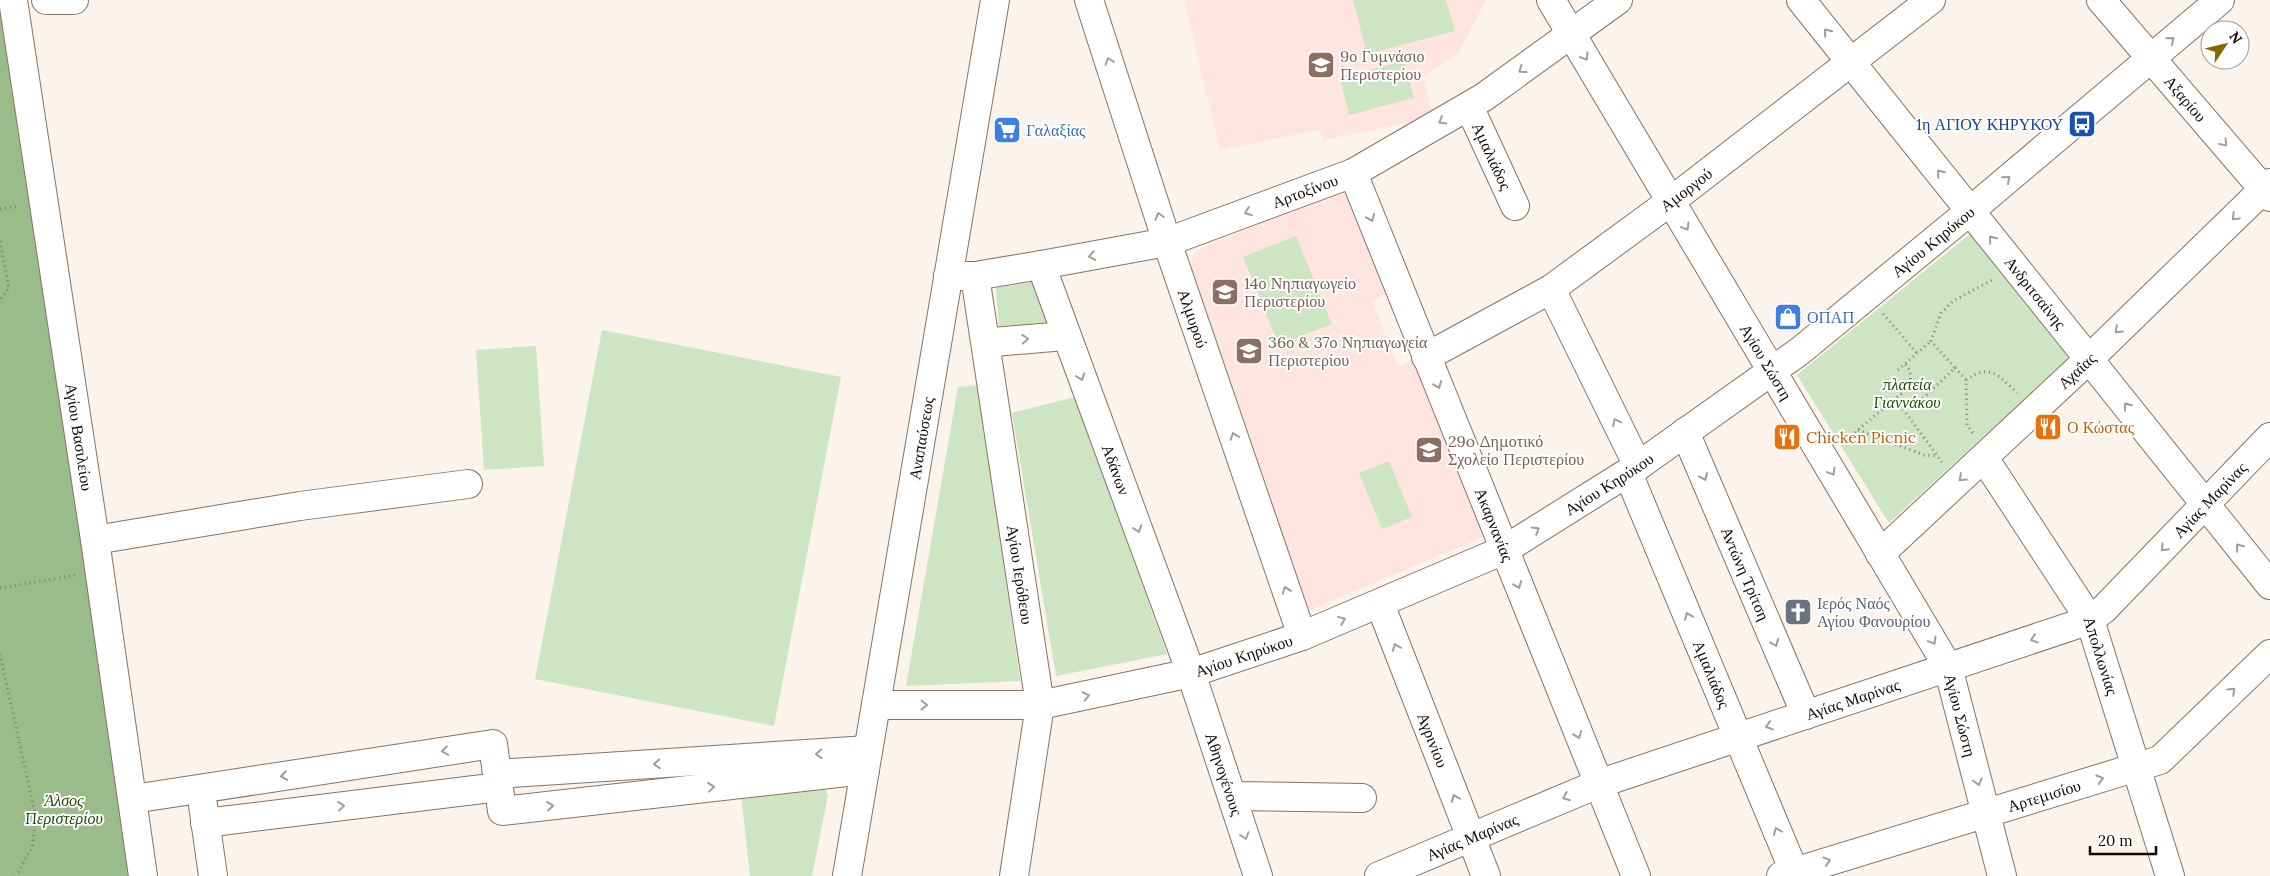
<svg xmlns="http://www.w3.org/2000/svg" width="2270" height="876" font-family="Lora,serif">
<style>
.education{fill:#ffe4e0}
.green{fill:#cde5c2}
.forest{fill:#9abb8a}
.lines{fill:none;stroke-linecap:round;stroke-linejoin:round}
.minor-casing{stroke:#867363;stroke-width:30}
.path{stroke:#857d77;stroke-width:3;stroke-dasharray:1 4;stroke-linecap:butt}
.minor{stroke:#fff;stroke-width:28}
.oneway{stroke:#a09d9b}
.labels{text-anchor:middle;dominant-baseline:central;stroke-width:4;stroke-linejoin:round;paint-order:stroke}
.education-label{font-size:16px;fill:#785e54;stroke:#fff;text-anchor:start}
.street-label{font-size:16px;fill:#110a05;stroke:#fff}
.transit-label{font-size:16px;fill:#164399;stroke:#fff;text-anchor:end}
.shop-label{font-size:16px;fill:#366cbe;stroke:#fff;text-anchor:start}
.park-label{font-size:16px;font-style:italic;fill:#214a00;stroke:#fff}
.food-label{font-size:16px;fill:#c56008;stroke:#fff;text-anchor:start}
.worship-label{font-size:16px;fill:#5b616d;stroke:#fff;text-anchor:start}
</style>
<rect width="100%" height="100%" fill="#fcf3ec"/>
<g class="education">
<polygon points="1184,0 1486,0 1458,54 1423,77 1432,110 1413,122 1324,140 1318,130 1220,150"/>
<polygon points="1346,190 1387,294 1372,301 1398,367 1413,361 1483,537 1303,613 1190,269 1191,262 1193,255 1201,248"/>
</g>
<g class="green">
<polygon points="1353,0 1446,0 1455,31 1367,54"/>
<polygon points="1404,61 1414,98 1349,115 1340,78"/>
<polygon points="1971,233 2069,358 1889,523 1797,375"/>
<polygon points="1296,236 1332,324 1279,345 1243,257"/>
<polygon points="1033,282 1050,327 999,330 996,288"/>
<polygon points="602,330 841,377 774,726 535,679"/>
<polygon points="536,346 544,466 484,470 476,350"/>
<polygon points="979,385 1020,681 906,686 958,387"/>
<polygon points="1075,397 1167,654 1056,676 1012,413"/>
<polygon points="1389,461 1412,517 1382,529 1359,473"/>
<polygon points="823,785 828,795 812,876 750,876 741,795"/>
</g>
<polygon class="forest" points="0,2 138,876 0,876"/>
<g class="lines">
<g class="minor-casing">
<g id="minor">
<path id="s1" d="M13 0 95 540 143 876"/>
<polyline points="46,0 74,0"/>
<path id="s2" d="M1089 0 1167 242 1302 636"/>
<path id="s3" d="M1551 0 1948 667 2002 876"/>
<path id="s4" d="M1801 0 2270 585"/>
<path id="s5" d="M2101 0 2270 197"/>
<path id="s6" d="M1469 106 1515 206"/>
<path id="s7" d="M1353 173 1636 876"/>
<path id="s8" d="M1041 265 1191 673 1258 876"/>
<path id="s9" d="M948 276H975L1041 265 1167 242 1353 173 1484 97 1618 0"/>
<path id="s10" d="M975 276 1040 705 1014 876"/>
<polyline points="1551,289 1638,466"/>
<polyline points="985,338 993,342 1065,336"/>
<path id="s11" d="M1426 357 1551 289 1671 201 1931 0"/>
<path id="s12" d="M1685 432 1806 715"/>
<path id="s13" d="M1984 458 2090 620 2170 876"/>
<path id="s14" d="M1628 473 1796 876"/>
<polyline points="95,540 300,506 468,484"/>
<path id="s15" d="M1880 554 2089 359 2270 183"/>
<path id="s16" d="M1380 604 1486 876"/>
<path id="s17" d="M876 705H1040L1191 673 1302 636 1504 550 1638 466 1800 351 1970 211 2220 0"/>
<polyline points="497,774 868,750"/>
<polyline points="1232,796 1362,798"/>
<polyline points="133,799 493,744 502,811 865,770"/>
<polyline points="203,805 213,876"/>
<polyline points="205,823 499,787"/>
<path id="s18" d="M847 876 995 0"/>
<path id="s19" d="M1379 876 1598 784 2090 620 2104 609 2270 437"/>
<path id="s20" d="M1781 876 2160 760 2270 654"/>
</g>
</g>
<g class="path">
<polyline points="0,209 19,206"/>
<polyline points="0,241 9,288 0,300"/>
<polyline points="1883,314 1917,353"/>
<polyline points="1955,368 1966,380 1967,425 1973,433"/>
<polyline points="1898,370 1931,341"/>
<path d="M1966 380C1989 363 1999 375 2017 393"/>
<polyline points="1896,400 1916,405 1955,368 1931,341 1941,313 1953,301 1994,279"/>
<polyline points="1897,401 1942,462"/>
<polyline points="1858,430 1924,455 1937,456"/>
<polyline points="1843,442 1911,386 1910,371 1905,364"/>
<polyline points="0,588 76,575"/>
<polyline points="0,654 36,818 32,847 16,876"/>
</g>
<use href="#minor" class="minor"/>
</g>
<defs><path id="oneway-chevron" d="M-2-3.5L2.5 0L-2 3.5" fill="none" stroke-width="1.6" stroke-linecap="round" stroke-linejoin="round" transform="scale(1.25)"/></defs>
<g class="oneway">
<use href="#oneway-chevron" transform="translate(1827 32) rotate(-129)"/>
<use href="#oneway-chevron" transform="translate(2171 40) rotate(-40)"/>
<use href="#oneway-chevron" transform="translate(1585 57) rotate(59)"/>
<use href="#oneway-chevron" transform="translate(1109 61) rotate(-108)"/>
<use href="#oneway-chevron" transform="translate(1522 70) rotate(144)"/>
<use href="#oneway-chevron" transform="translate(1442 121) rotate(150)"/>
<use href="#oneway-chevron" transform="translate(2224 143) rotate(49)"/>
<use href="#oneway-chevron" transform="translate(1940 173) rotate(-129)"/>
<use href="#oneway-chevron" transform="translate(2007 179) rotate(-41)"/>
<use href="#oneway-chevron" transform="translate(1248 212) rotate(160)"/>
<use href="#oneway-chevron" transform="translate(1159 216) rotate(-108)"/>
<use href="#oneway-chevron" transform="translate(2235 217) rotate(136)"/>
<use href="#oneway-chevron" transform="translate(1371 218) rotate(68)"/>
<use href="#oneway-chevron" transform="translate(1686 227) rotate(59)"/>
<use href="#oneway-chevron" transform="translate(1992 239) rotate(-129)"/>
<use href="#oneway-chevron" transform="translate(1092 256) rotate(169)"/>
<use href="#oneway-chevron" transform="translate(2118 330) rotate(136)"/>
<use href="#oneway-chevron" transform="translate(1025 339) rotate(-4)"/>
<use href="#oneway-chevron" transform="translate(1081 377) rotate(70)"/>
<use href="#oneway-chevron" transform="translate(1438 385) rotate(68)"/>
<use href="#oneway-chevron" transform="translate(2127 406) rotate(-129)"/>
<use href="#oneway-chevron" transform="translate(1616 422) rotate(-116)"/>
<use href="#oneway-chevron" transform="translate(1234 436) rotate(-109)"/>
<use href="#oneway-chevron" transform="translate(1832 472) rotate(59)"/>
<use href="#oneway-chevron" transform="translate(1704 477) rotate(67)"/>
<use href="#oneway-chevron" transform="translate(1962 478) rotate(137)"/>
<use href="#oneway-chevron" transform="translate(1138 529) rotate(70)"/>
<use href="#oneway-chevron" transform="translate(1536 530) rotate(-32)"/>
<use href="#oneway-chevron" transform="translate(2239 547) rotate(-129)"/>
<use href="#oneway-chevron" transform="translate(2164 548) rotate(134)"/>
<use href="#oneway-chevron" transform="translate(1518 585) rotate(68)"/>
<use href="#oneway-chevron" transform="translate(1286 590) rotate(-109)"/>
<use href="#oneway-chevron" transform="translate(1688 616) rotate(-113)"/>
<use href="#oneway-chevron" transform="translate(1342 620) rotate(-22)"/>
<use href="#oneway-chevron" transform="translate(2034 639) rotate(162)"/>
<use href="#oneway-chevron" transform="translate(1933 641) rotate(59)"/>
<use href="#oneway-chevron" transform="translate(1775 643) rotate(67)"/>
<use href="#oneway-chevron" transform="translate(1396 647) rotate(-111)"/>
<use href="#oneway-chevron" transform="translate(2232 691) rotate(-44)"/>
<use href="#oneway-chevron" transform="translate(1086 696) rotate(-12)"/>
<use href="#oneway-chevron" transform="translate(924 705)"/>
<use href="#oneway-chevron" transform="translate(1769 726) rotate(162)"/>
<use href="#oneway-chevron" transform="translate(1578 735) rotate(68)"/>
<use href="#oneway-chevron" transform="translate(445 751) rotate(171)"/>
<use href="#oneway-chevron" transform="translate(819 754) rotate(176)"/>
<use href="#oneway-chevron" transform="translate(657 764) rotate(176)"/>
<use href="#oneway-chevron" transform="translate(284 776) rotate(171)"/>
<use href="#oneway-chevron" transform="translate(2100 779) rotate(-16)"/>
<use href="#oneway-chevron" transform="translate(1978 782) rotate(75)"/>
<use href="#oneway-chevron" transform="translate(711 787) rotate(-6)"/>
<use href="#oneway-chevron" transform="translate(1566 797) rotate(158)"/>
<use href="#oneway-chevron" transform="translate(1455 798) rotate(-111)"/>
<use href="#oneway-chevron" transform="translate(341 806) rotate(-7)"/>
<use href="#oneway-chevron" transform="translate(550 806) rotate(-6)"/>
<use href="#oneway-chevron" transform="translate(1777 831) rotate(-113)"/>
<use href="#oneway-chevron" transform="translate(1245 836) rotate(72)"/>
<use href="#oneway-chevron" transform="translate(1827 861) rotate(-17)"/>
</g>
<defs>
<g id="school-square" transform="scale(1.4375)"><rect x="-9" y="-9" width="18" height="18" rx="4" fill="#8d6e63" stroke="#fff"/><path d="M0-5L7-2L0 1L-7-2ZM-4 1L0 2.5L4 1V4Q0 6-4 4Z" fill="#fff"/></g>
<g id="bus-square" transform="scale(1.4375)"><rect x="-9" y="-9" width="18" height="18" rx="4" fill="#1a4fb4" stroke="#fff"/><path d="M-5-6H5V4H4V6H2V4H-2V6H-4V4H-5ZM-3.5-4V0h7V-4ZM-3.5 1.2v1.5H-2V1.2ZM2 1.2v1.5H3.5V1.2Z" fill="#fff"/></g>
<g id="supermarket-square" transform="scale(1.4375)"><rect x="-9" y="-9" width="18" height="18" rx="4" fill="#3f7fe0" stroke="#fff"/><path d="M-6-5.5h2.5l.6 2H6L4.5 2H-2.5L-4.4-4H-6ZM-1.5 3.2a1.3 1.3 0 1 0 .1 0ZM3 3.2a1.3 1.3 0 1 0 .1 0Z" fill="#fff"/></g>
<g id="shop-square" transform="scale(1.4375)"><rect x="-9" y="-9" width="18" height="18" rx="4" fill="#3f7fe0" stroke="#fff"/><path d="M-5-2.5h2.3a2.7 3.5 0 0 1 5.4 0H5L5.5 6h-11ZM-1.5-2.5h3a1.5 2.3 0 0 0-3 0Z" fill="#fff"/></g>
<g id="restaurant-square" transform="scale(1.4375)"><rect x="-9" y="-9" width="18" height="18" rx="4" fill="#e8710a" stroke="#fff"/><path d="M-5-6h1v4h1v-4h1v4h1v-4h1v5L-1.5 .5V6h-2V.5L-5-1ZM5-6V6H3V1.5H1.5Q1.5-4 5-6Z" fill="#fff"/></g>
<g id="church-square" transform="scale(1.4375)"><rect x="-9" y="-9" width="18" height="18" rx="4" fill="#6b7280" stroke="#fff"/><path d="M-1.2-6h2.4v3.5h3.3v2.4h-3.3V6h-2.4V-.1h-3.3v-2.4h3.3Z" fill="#fff"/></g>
</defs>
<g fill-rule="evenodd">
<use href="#school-square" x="1321" y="65"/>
<use href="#bus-square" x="2082" y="124"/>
<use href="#supermarket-square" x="1007" y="130"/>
<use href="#school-square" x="1225" y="292"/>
<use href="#shop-square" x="1788" y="317"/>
<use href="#school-square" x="1249" y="351"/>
<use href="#restaurant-square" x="2048" y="427"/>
<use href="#restaurant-square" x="1787" y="437"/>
<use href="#school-square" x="1429" y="450"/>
<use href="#church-square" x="1798" y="612"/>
</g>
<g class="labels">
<g class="education-label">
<text x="1340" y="56">9ο Γυμνάσιο<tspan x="1340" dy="18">Περιστερίου</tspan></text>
<text x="1244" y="283">14ο Νηπιαγωγείο<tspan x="1244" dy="18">Περιστερίου</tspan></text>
<text x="1268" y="342">36ο &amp; 37ο Νηπιαγωγεία<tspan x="1268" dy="18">Περιστερίου</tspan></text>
<text x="1448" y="441">29o Δημοτικό<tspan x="1448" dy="18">Σχολείο Περιστερίου</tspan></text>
</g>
<g class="street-label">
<text stroke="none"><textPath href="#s5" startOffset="130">Αξαρίου</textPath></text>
<text stroke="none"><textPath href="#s6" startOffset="55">Αμαλιάδος</textPath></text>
<text stroke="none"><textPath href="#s11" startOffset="310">Αμοργού</textPath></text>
<text stroke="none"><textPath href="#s9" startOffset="369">Αρτοξίνου</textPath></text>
<text stroke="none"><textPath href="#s17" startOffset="1184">Αγίου Κηρύκου</textPath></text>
<text stroke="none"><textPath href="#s4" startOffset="375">Ανδριτσαίνης</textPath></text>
<text stroke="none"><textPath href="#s2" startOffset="335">Αλμυρού</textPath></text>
<text stroke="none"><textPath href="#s3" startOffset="421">Αγίου Σώστη</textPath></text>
<text stroke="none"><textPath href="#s15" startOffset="269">Αχαΐας</textPath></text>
<text stroke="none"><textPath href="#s1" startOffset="442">Αγίου Βασιλείου</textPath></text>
<text stroke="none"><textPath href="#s18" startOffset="444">Αναπαύσεως</textPath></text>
<text stroke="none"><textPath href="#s8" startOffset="218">Αδάνων</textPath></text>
<text stroke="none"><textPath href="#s17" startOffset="779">Αγίου Κηρύκου</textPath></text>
<text stroke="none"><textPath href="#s19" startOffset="926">Αγίας Μαρίνας</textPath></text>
<text stroke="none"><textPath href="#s7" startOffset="379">Ακαρνανίας</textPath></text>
<text stroke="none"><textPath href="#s12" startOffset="154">Αντώνη Τρίτση</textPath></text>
<text stroke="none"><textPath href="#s10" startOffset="302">Αγίου Ιερόθεου</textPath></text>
<text stroke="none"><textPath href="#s17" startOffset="374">Αγίου Κηρύκου</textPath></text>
<text stroke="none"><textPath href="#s13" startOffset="231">Απολλωνίας</textPath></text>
<text stroke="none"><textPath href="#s14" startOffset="218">Αμαλιάδος</textPath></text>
<text stroke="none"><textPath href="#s19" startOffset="506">Αγίας Μαρίνας</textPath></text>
<text stroke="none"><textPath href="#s3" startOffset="826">Αγίου Σώστη</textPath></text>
<text stroke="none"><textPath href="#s16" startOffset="146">Αγρινίου</textPath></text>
<text stroke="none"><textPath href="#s8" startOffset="541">Αθηνογένους</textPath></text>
<text stroke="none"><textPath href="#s20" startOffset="275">Αρτεμισίου</textPath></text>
<text stroke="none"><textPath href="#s19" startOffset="101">Αγίας Μαρίνας</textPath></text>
</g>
<g class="transit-label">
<text x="2063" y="124">1η ΑΓΙΟΥ ΚΗΡΥΚΟΥ</text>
</g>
<g class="shop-label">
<text x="1026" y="130">Γαλαξίας</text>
<text x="1807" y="317">ΟΠΑΠ</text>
</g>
<g class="park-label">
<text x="1907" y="384">πλατεία<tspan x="1907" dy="18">Γιαννάκου</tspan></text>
<text x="64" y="800">Άλσος<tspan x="64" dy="18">Περιστερίου</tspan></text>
</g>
<g class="food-label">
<text x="2067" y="427">Ο Κώστας</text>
<text x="1806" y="437">Chicken Picnic</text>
</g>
<g class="worship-label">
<text x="1817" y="603">Ιερός Ναός<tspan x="1817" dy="18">Αγίου Φανουρίου</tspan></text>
</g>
</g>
<g transform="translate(2225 45) rotate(55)"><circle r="24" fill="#ffffff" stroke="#a09d9b"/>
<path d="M0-4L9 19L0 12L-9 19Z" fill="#876601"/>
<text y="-8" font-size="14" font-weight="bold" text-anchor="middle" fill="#110a05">N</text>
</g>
<path d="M2090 846v8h66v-8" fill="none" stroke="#110a05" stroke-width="2.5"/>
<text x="2098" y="846" font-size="15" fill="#110a05" stroke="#ffffff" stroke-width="4" paint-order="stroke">20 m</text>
</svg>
